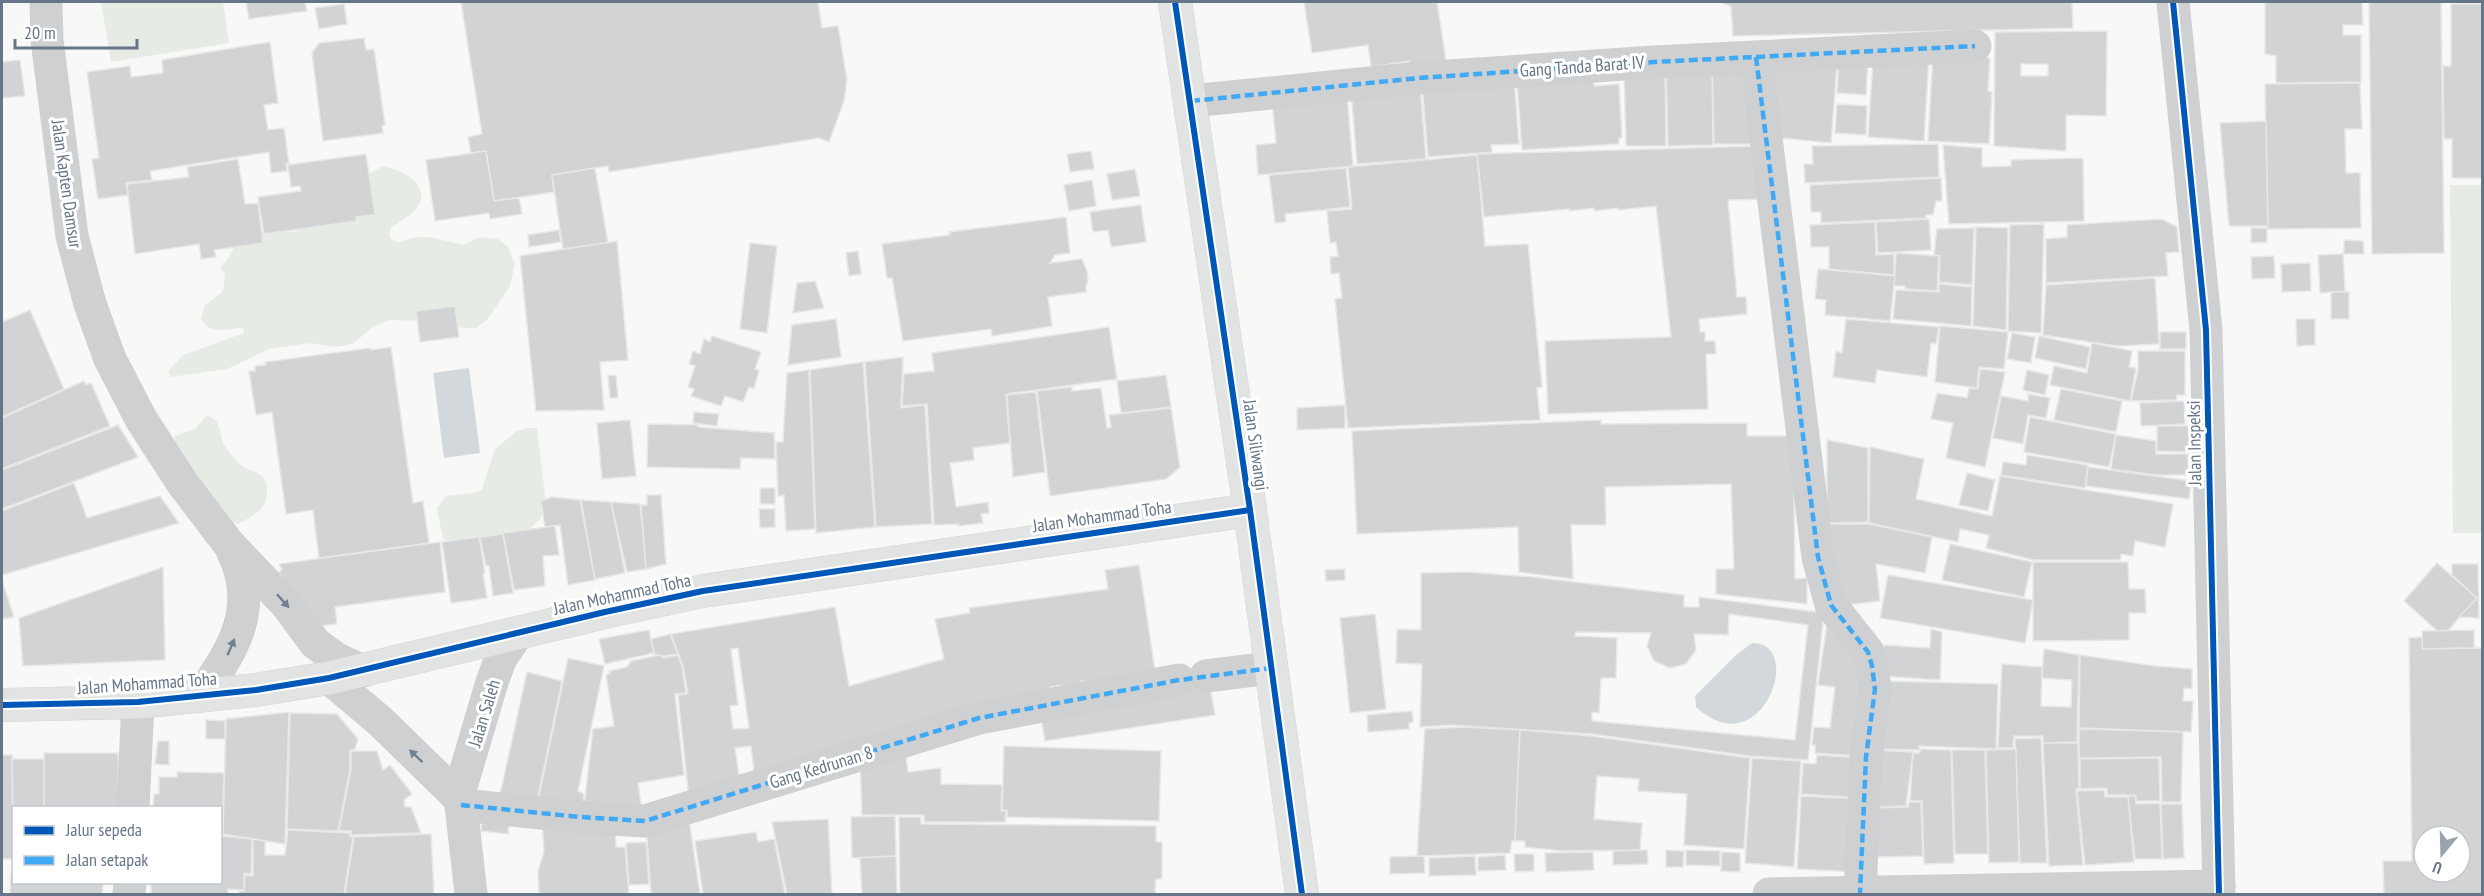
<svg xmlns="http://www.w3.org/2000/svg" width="2484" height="896" font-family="'PT Sans Narrow',sans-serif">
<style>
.green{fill:#e7ebe5}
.water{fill:#d2d8dc}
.building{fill:#d2d3d4;stroke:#e7e7e6;stroke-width:1.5;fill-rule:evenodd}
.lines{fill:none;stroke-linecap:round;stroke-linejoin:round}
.secondary-casing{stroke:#d3d5d6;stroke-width:34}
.street{stroke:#cfd0d2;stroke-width:33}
.secondary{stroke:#e2e3e3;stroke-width:33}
.quiet{stroke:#3fa9f5;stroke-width:4.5;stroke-dasharray:9 4.5;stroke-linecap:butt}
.cycleway-casing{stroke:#fff;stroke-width:10}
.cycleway{stroke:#0057b8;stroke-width:6}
.oneway{fill:#707f8f}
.labels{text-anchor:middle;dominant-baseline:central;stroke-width:6;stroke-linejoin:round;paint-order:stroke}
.street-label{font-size:18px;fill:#667688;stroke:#fff}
</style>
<rect width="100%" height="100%" fill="#f8f8f7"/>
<g class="green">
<polygon points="101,2 223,2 229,43 111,62"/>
<path d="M383 166C404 170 437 188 413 212 406 219 397 223 390 229V238L398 243C423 231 439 240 463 245L480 237 498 239 508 247 515 264 510 286 487 320 476 328H463L436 321 389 320 370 329 353 344 335 347 311 343 269 349 227 369 171 377 168 371 183 355 244 333 243 328C229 328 208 337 201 318L205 305 223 291 225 275 220 268 229 257 235 245 258 231 280 228 291 232 300 230 367 175Z"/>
<polygon points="2450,185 2481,185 2482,533 2453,533"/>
<path d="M206 416C224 418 217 437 226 448 231 455 237 463 245 468 251 471 257 471 262 476 267 481 267 485 267 492 267 511 252 516 238 524L224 519 174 441 175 436 195 429Z"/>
<polygon points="528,428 537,428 546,504 540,519 530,529 496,541 450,543 443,539 437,509 446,496 474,493 482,489 495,449 517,431"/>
</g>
<g class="water">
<polygon points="469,368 480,453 444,458 433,373"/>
<path d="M1752 643C1806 642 1762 768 1696 707L1695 696 1735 656Z"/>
</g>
<g class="building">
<polygon points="246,2 305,2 307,11 249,19"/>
<polygon points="461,2 818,2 822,28 838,26 847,79 844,101 829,142 819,138 609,172 608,166 552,175 554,192 494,201 486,151 471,153 468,137 482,134"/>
<polygon points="1304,2 1437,2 1447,67 1410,69 1409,61 1371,67 1368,45 1312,53"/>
<polygon points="1720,2 2072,2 2073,28 1733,36 1731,6"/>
<polygon points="2265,2 2362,2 2363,25 2343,25 2343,35 2361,35 2361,82 2276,83 2276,56 2265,54"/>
<polygon points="2369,2 2441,2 2444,253 2372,254"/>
<polygon points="344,4 347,24 319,29 315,8"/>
<polygon points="2451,4 2482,4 2482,178 2452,178 2452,139 2444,139 2443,66 2451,66"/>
<path d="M2107 31 2106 116 2066 115V151L1994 146 1995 32ZM2021 64H2048V76H2021Z"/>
<polygon points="364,38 366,50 374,49 385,125 382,126 383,133 323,141 312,53 319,43"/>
<polygon points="270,42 278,103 264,105 268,130 284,128 289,163 286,163 287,171 271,173 269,152 150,171 152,180 126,183 128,195 98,199 92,159 99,158 87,72 130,66 131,77 163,73 162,60"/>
<polygon points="1933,54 1990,58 1988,91 1992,92 1989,144 1928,141"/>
<polygon points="1929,57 1924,141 1868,137 1873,61"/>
<polygon points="1839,58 1868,60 1866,95 1837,93"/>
<polygon points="1775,59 1837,64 1831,143 1769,137"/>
<polygon points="20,60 25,96 2,98 2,62"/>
<polygon points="1750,61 1760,144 1714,144 1712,63"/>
<polygon points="1712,63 1713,145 1668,146 1666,65"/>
<polygon points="1665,67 1666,146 1626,146 1624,68"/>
<polygon points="1593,76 1594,86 1619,84 1622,138 1619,138 1619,144 1522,150 1517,82"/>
<polygon points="1514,77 1519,144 1491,145 1492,152 1428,157 1422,84"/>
<polygon points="2360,83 2362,129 2345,129 2346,173 2360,173 2361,228 2267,229 2265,84"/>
<polygon points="1420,85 1426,159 1357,164 1351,90"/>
<polygon points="1347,94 1353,166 1258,175 1256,145 1276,143 1272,101"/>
<polygon points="1837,104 1867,106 1866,135 1835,133"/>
<polygon points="2266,121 2268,226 2229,226 2220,123"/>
<polygon points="1938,144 1939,177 1805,183 1804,164 1813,164 1812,146"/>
<polygon points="1943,145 1982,148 1982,167 2011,166 2011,160 2083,158 2084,221 1949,224"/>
<polygon points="1758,146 1770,199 1728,200 1737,297 1746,297 1747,314 1699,319 1700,332 1705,332 1705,341 1715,341 1716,354 1706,354 1708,409 1548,414 1545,341 1671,337 1656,206 1618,210 1618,208 1594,211 1594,208 1569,211 1569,209 1484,217 1477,154"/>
<polygon points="486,151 494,201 519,198 522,214 490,219 489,213 435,221 426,160"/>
<polygon points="1091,151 1094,169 1070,172 1067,154"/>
<polygon points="366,154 375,215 356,217 357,221 264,234 258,197 301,191 300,186 291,187 288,165"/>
<polygon points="1477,155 1485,246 1528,244 1542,387 1537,388 1540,420 1348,428 1335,299 1342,298 1339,273 1331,274 1330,257 1338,256 1336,242 1330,243 1327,211 1352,209 1348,167"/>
<polygon points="238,159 245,204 258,203 263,243 214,250 216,257 201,259 199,244 135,254 127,184 189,177 187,167"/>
<polygon points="595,168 608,243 563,249 552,175"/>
<polygon points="1346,168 1350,207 1285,214 1286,222 1275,223 1269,175"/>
<polygon points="1135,169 1140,196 1112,200 1107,174"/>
<polygon points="1941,178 1942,201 1936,201 1933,215 1926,215 1926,218 1821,223 1821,212 1811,212 1810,185"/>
<polygon points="1092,180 1096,206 1069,211 1064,185"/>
<polygon points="1141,205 1146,242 1111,247 1108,230 1093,232 1090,212"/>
<polygon points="1066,217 1070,253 1055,255 1050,263 1082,259 1087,271 1088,280 1086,286 1086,292 1048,297 1052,326 992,336 991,329 903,341 892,278 887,278 882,244 950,235 949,232"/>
<polygon points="1929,219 1931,250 1878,253 1876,222"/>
<polygon points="2162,219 2177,227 2179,252 2166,253 2168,276 2046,283 2046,239 2067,237 2067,225"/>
<polygon points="1875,222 1876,255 1894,254 1894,275 1829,269 1829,247 1811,247 1810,225"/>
<polygon points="2044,224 2041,333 2008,331 2010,225"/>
<polygon points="1976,227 2008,228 2006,330 1973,326"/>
<polygon points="1974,228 1972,285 1939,282 1940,256 1934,255 1937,229"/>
<polygon points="2251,228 2267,228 2267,242 2251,243"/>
<polygon points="559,230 561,242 529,247 528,235"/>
<polygon points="2344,240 2363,241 2364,254 2344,254"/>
<polygon points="617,241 628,360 600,362 604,410 536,411 520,256"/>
<polygon points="750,243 777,246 767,333 740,329"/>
<polygon points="858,251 861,274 849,276 846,253"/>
<polygon points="1896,253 1939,256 1937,291 1905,289 1905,286 1894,286"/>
<polygon points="2343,254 2345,291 2320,293 2318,255"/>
<polygon points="2274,256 2275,278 2252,279 2251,257"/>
<polygon points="2310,263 2311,291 2282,292 2281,264"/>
<polygon points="1818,269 1895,276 1890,321 1825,315 1826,300 1815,299"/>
<polygon points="2155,278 2159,344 2117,346 2043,335 2046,285"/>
<polygon points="815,281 824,308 793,313 797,283"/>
<polygon points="1939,284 1972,287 1971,326 1893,319 1896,290 1939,292"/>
<rect x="2331" y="292" width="18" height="27"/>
<polygon points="455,306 459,337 420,342 416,311"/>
<polygon points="30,310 64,389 2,417 2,322"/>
<polygon points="836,319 841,357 788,365 792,325"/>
<polygon points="1846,319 1939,327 1936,344 1931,343 1927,377 1877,370 1875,383 1833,377 1836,351 1842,353"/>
<polygon points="2296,319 2315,319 2315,345 2297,346"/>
<polygon points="1940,326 2008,332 2004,369 1979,367 1977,388 1935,382"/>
<polygon points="1109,327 1117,379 1006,394 1010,443 973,448 974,460 950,463 956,507 988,502 989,513 981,514 983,523 959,526 959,524 934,525 927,404 902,406 904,374 934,371 932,353"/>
<rect x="2160" y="332" width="26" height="17"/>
<polygon points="2012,333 2035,337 2031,363 2007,359"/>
<polygon points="712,336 761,352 755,369 759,371 754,389 749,387 743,402 725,396 721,406 691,396 694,389 688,387 695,366 689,364 693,351 700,354 704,339 710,342"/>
<polygon points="2039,336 2090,347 2086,369 2035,358"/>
<polygon points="2092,343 2132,351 2129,367 2136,368 2130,401 2050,385 2054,366 2087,373"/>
<polygon points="391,347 413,503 423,501 429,543 319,558 313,510 286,514 272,412 256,415 249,371 255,371 255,366 266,365 265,362 370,348 371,350"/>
<polygon points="2138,351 2185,351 2185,395 2177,395 2176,400 2131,401 2138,370"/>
<polygon points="903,357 901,408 925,405 932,524 876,527 865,362"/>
<polygon points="863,362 875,527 816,533 810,370"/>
<polygon points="1980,369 2005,372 1985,467 1946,458 1953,423 1931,419 1937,393 1967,398 1969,388 1978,389"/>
<polygon points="809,370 815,529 786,531 784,495 778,496 776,442 783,442 787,373"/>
<polygon points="2027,370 2049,375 2045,395 2023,390"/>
<polygon points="616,375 618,398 610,398 608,376"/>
<polygon points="1166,375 1171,407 1121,413 1117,381"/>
<polygon points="84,381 86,385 91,383 110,426 2,469 2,418"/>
<polygon points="1072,387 1072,391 1101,388 1107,428 1111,427 1109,415 1171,408 1180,467 1166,479 1050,496 1037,391"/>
<polygon points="2061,389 2122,401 2116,432 2054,420"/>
<polygon points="1036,392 1045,472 1013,477 1007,395"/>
<polygon points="2028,394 2050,398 2046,418 2028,415 2023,444 1993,438 2001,396 2028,401"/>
<polygon points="2184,401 2185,424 2141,426 2140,403"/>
<polygon points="1345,405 1345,428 1297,430 1297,408"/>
<polygon points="694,412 719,414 717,426 693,423"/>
<polygon points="2030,417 2116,434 2109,467 2024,452"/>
<polygon points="630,420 636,476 602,479 597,423"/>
<polygon points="1601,420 1601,424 1747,423 1747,436 1793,436 1795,579 1807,578 1807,604 1716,594 1716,569 1734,569 1731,484 1605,487 1606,525 1571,525 1573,579 1519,572 1518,527 1357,534 1352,431"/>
<polygon points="648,424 698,425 698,427 774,433 775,459 741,458 740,469 647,467"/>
<polygon points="118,425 138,457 2,509 2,470"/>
<polygon points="2157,426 2190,426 2190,452 2157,451"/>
<polygon points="2116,435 2156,441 2156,454 2188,454 2188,475 2156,475 2111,469"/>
<polygon points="1827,440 1868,448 1868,522 1827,523"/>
<polygon points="1870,447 1924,459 1916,499 1992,516 2000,476 2173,504 2165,547 2135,541 2133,556 2121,554 2120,560 2033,560 1986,548 1989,535 1960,529 1958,542 1869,523"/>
<polygon points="2027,455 2088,465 2085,488 2001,475 2003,462 2026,465"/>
<polygon points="2088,467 2191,481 2189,499 2086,486"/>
<polygon points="1967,473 1995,480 1988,511 1959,505"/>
<polygon points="74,483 87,518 160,496 179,523 2,575 2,511"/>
<rect x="760" y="488" width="15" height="16"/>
<polygon points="647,495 661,495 666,564 646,569 641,505 647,505"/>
<polygon points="551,497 580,500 595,580 568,585 560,525 545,527 541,501"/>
<polygon points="581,500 611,502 625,573 595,579"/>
<polygon points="611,502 640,504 646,569 627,572"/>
<polygon points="759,509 775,509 775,527 760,528"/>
<polygon points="1829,524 1869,524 1932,537 1925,573 1876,564 1880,601 1836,606"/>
<polygon points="555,526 559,555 543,556 545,586 514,590 503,533"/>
<polygon points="503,534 513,593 493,596 489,566 486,566 480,537"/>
<polygon points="479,537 485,573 483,573 487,598 451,603 442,542"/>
<polygon points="440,542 445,592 335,607 337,624 320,626 298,600 279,572 282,569 279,564"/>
<polygon points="1950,544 2032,562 2024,597 1942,580"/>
<polygon points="2033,562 2128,562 2129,589 2145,589 2146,613 2129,613 2129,640 2033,641"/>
<polygon points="2437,563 2477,598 2443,636 2404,601"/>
<polygon points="2452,564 2478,564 2479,618 2459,617 2477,598 2452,575"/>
<path d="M1139 565 1156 677 1086 690 1084 681 1080 682 1082 691 1063 694 1062 685 1050 687 1052 696 755 779 751 746 735 748 740 783 689 799 678 695 688 694 683 666 671 634 835 607 849 686 944 659 935 619 970 613 969 608 1108 589 1105 570ZM738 648 749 728 733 729 730 706 738 705 731 649Z"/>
<polygon points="163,567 165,660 23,666 19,618"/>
<polygon points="1345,569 1345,580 1326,581 1325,570"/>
<path d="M1466 572 1533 577 1684 595V607H1699V597L1824 613 1808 760 1750 756 1592 734 1451 725 1420 727 1422 664 1396 663 1397 629 1421 630V573ZM1729 614 1808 625 1795 740 1592 721V712L1599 713 1601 678H1616L1617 638 1575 636 1576 632 1651 633 1647 646 1654 661 1670 668 1686 664 1696 650 1694 634 1728 635Z"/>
<polygon points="1888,575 2033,600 2025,643 1880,618"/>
<polygon points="2,580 14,617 2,619"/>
<polygon points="1829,609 1866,682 1857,756 1815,753 1815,745 1812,745 1814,727 1830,728 1835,687 1818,685"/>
<polygon points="1375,614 1386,709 1350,713 1340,618"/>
<polygon points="1931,629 1942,632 1940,680 1882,676 1884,645 1930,648"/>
<polygon points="649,630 654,653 605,664 599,639"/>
<polygon points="2474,630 2474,648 2422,649 2422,631"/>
<polygon points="670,634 678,654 664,656 655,655 651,639"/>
<path d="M2422 637V649L2482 648V894H2384L2383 861H2412L2409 638ZM2424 836H2460V872H2424Z"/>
<polygon points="2044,649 2079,655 2077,742 2043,743 2043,736 2014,736 2013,748 1998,748 2002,664 2042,667 2041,706 2071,707 2072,680 2042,678"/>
<polygon points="659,655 664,658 678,655 682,667 686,693 675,694 684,775 638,783 642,812 584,807 593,729 614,726 606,675 610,674 609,671 627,667 631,661"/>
<polygon points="2080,655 2155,666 2192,669 2192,689 2184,688 2183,701 2193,701 2191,732 2079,728"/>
<polygon points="568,658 604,666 578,791 584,794 582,810 538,801"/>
<polygon points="527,672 562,681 537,801 499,799"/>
<polygon points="1881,681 1998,684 1996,749 1919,746 1919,750 1879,749"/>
<polygon points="1209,682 1215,715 1045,741 1040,713"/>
<polygon points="1412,711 1413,722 1409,723 1409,729 1368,732 1367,715"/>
<polygon points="289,712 285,844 223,834 226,719"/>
<polygon points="290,713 337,714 358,739 355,749 350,750 350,769 338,831 287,829"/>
<polygon points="206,720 225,721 225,739 206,739"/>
<polygon points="1464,727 1520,730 1515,841 1512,841 1510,853 1417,856 1425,729"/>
<polygon points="2079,729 2183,732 2181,802 2162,802 2161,757 2079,758"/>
<polygon points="1520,730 1591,736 1750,758 1744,849 1684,845 1687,794 1638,791 1639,779 1597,776 1594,819 1642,823 1640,850 1562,851 1525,847 1525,841 1515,841"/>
<polygon points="2041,738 2047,863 2020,863 2015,739"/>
<polygon points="158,741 169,741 169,765 155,764"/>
<polygon points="2043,743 2078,743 2079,789 2076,789 2083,865 2049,866"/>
<polygon points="1004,746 1161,751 1159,821 1007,817 1007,810 1002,810"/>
<polygon points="905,749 908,772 941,768 941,784 1002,785 1001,811 1006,811 1005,822 924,822 924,815 862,815 860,760"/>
<polygon points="1920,749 1951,750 1954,863 1924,864 1922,801 1910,801 1913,753 1920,753"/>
<polygon points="2016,749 2019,862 1989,863 1986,750"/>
<polygon points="1875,750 1913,752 1906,806 1870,807"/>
<polygon points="1952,750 1985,750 1988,854 1955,854"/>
<polygon points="351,751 377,751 383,770 390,765 412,794 404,800 405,807 411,807 421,833 351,835 351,831 339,831 351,770"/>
<polygon points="44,753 118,753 119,808 44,808"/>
<polygon points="2,755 12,755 13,859 2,859"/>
<polygon points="1817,755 1863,758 1861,798 1801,794 1803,763 1816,764"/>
<polygon points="1752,758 1801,761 1794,867 1745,863"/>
<polygon points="2159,758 2160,801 2136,801 2136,795 2107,795 2107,788 2080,789 2080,759"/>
<polygon points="12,759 44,759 44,808 14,808 14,859"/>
<polygon points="177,772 224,773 222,836 252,839 251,874 244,873 244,890 228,889 228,894 151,894 151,882 220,882 220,808 153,808 154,794 159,794 159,777 177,777"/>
<polygon points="2104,790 2105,797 2128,797 2134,862 2085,865 2077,791"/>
<polygon points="1801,796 1860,799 1857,872 1797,869"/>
<polygon points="2128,796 2135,796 2136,804 2160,803 2162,859 2135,859"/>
<polygon points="1909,802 1921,802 1923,856 1876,857 1874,808 1908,807"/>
<polygon points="2161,804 2182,804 2184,858 2163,859"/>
<polygon points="483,813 509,825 508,834 481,831"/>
<polygon points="895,816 896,856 852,858 851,817"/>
<polygon points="899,817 921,817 921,824 1156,826 1156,842 1162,842 1162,879 1156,879 1155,894 900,894"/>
<polygon points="542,819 615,824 616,847 625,847 629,894 539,894 538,871 544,852"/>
<polygon points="689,819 700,894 651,894 646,825"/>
<polygon points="828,819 832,894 787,894 772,822"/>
<polygon points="288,830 350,833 350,837 353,836 344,894 239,894 239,891 244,891 245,875 253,876 253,839 265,841 265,855 285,855"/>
<polygon points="756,832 758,842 774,839 785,894 703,894 695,841"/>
<polygon points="431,834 434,894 345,894 354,837"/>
<polygon points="646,842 649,884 629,885 626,843"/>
<polygon points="1647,850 1648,864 1613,865 1613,851"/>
<polygon points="1666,850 1684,851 1683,867 1666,867"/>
<polygon points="1686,850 1720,851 1720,866 1686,865"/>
<polygon points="1593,852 1594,870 1546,872 1545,853"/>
<polygon points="1722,852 1740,853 1740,872 1721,871"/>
<polygon points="1514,854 1534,854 1534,871 1515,872"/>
<polygon points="1505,855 1506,870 1478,871 1478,857"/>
<polygon points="896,856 897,894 862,894 860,858"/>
<polygon points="1424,856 1425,873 1390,874 1390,857"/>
<polygon points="1475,856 1476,875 1429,876 1429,858"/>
<polygon points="11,874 14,874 14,882 103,882 102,894 10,894"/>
</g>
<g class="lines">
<g class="secondary-casing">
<g id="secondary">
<polyline points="1175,2 1250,510 1302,894"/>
<polyline points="2,705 138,702 256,690 329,678 605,612 703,591 1250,510"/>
</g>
</g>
<g class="street">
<polyline points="46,2 47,40 72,236 90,304 110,359 141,419 183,484 228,543 287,605 315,643 337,659 363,671"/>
<polyline points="2173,2 2206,330 2219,894"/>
<polyline points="1756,57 1818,557 1831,605 1868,652 1872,666 1875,689 1866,757 1860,893"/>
<polyline points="1191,101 1419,78 1654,62 1975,46"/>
<polyline points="1206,676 1271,668"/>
<polyline points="329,678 380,721 458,797 461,805 471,894"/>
<path d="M200 696C234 651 260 606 232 550"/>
<polyline points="458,797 492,682 501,658 518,633"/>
<polyline points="461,805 580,817 645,821 979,718 1179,680"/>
<polyline points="133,808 138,702"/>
<polyline points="129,894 130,882"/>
<polyline points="1769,894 2219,886"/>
</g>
<use href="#secondary" class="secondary"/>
<g class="quiet">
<polyline points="1756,57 1818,557 1831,605 1868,652 1872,666 1875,689 1866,757 1860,893"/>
<polyline points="1191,101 1419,78 1654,62 1975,46"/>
<polyline points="461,805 580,817 645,821 979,718 1179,680 1271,668"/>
</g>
<g class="cycleway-casing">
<g id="cycleway">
<polyline points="1175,2 1250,510 1302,894"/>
<polyline points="2173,2 2206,330 2219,894"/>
<polyline points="2,705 138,702 256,690 329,678 605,612 703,591 1250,510"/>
</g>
</g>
<use href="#cycleway" class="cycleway"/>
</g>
<defs><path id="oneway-solid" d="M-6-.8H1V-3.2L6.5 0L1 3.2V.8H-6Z" transform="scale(1.5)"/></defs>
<g class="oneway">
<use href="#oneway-solid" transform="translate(283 601) rotate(48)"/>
<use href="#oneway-solid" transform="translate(231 647) rotate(-67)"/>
<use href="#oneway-solid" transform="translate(416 756) rotate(-136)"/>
</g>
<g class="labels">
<g class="street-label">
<text transform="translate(1582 66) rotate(-4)">Gang Tanda Barat IV</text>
<text transform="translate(67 184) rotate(82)">Jalan Kapten Damsur</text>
<text transform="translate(2194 443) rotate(-91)">Jalan Inspeksi</text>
<text transform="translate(1256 445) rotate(82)">Jalan Siliwangi</text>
<text transform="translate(1102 516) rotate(-8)">Jalan Mohammad Toha</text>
<text transform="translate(622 594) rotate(-12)">Jalan Mohammad Toha</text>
<text transform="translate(147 683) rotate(-4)">Jalan Mohammad Toha</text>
<text transform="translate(484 713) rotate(-73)">Jalan Saleh</text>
<text transform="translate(821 767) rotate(-17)">Gang Kedrunan 8</text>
</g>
</g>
<rect width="2484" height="896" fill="none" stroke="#667688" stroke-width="6"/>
<rect x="12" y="806" width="210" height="78" fill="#ffffff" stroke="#c2c8cf" stroke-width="1.5"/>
<rect x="24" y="826" width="30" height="9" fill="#0057b8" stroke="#c2c8cf" stroke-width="1.5"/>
<text x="66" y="836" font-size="18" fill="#667688">Jalur sepeda</text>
<rect x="24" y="856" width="30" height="9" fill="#3fa9f5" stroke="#c2c8cf" stroke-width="1.5"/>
<text x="66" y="866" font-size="18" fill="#667688">Jalan setapak</text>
<g transform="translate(2442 854) rotate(199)"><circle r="28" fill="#ffffff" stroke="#c2c8cf" stroke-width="1.5"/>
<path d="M0-4.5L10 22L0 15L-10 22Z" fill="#99a4af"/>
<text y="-9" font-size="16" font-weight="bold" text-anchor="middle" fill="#667688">U</text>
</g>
<path d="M15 39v9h122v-9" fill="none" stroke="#667688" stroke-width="3"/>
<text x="24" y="39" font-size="18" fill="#667688" stroke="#ffffff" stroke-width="4.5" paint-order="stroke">20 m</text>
</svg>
